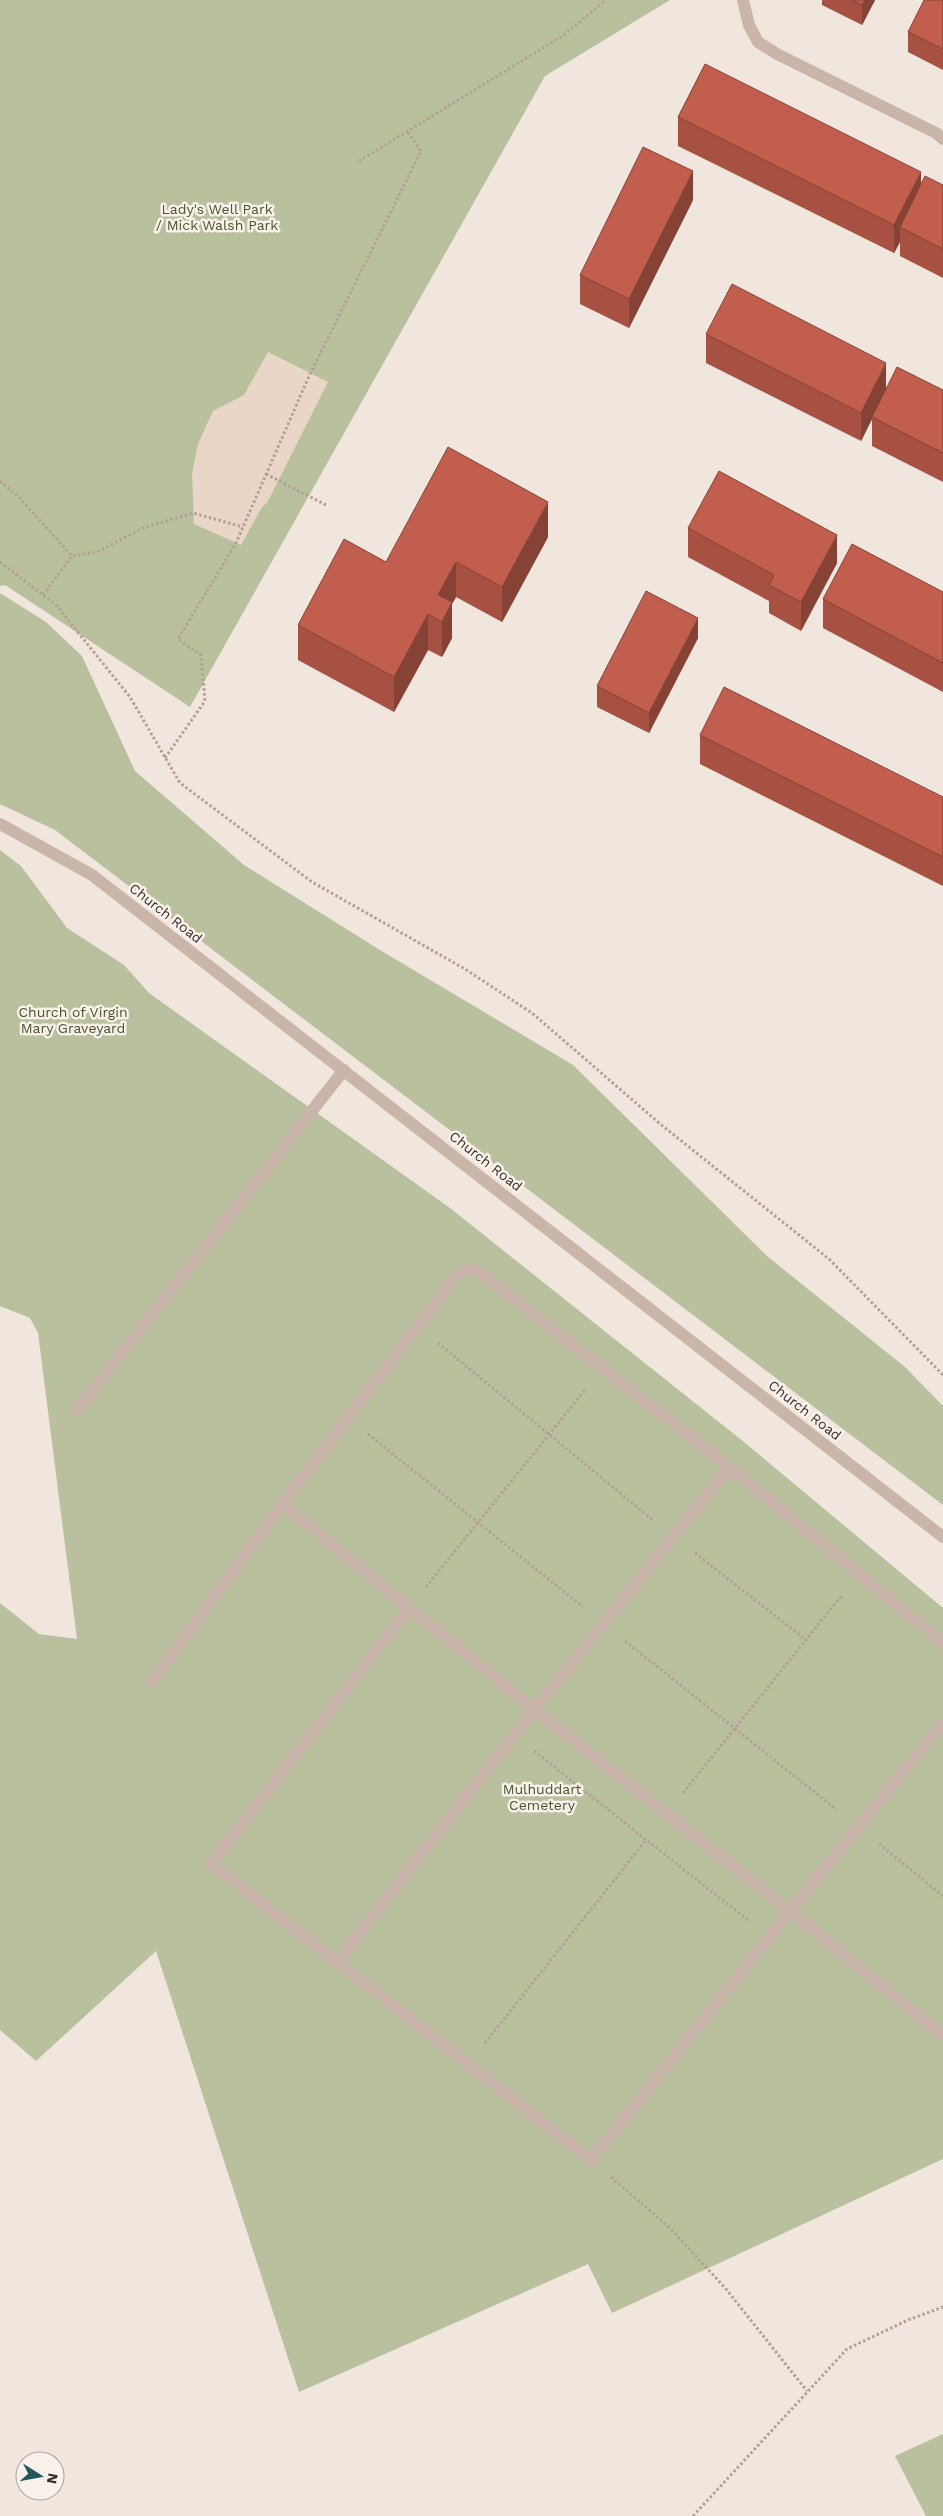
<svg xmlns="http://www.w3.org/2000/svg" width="943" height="2516" font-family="'Work Sans',sans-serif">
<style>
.green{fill:#b8c09e}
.plaza{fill:#e9d6c6}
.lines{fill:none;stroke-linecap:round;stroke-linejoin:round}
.path{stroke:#b59f94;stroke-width:3;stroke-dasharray:2.5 2.5;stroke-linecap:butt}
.minor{stroke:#c9b5aa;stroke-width:12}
.wall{fill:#a65142}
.shaded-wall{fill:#874236}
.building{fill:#c15e4d;stroke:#874236}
.labels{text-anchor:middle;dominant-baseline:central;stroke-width:5;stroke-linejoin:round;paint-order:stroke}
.park-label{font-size:14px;fill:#4a542e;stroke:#f9f1ea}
.street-label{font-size:14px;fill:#372c29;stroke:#f9f1ea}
</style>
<rect width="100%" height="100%" fill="#f1e6de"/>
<g class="green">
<polygon points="0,0 670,0 545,76 190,707 5,585 0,586"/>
<polygon points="0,593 46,622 82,656 135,771 244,865 380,950 573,1065 767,1256 905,1367 943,1406 943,1505 55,830 0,804"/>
<polygon points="0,850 21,866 67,928 124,965 149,993 450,1208 744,1442 943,1608 943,2159 612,2313 588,2264 299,2392 156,1951 36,2061 0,2030 0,1603 39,1634 77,1639 38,1333 30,1318 0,1306"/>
<polygon points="943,2434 943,2516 926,2516 895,2456"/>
</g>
<polygon class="plaza" points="268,352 328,382 267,503 262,507 241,545 194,524 192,474 198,444 213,411 244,395"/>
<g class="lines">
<g class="path">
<polyline points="359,161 564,35 606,0"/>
<polyline points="266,474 326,505"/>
<polyline points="0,481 18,496 72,556 97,552 143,528 193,513 243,527"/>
<polyline points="0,562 56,605 130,697 180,783 312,882 465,969 532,1013 659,1123 829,1259 943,1375"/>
<polyline points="43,595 72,556"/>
<polyline points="165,758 205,701 201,655 178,639 236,543 310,374 421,151 407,131"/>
<polyline points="438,1343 653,1520"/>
<polyline points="368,1434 583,1607"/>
<polyline points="695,1553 806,1640"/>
<polyline points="426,1587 585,1390"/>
<polyline points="625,1641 837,1810"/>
<polyline points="534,1751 749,1921"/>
<polyline points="683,1793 842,1595"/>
<polyline points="879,1844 943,1896"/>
<polyline points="485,2043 646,1840"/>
<polyline points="611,2177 671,2229 726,2289 807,2391"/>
<polyline points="693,2516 847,2349 908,2320 943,2307"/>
</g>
<g class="minor">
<polyline points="743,0 749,25 758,42 777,54 936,133 943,139"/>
<polyline points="0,824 92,875 943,1537"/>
<polyline points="77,1410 344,1070"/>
<polyline points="409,1608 211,1864 591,2160 790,1911 535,1710 282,1504 456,1276 465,1270 478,1271 729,1467 943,1643"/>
<polyline points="151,1683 282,1504"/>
<polyline points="943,1723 790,1911 943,2036"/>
<polyline points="337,1962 514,1735 729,1467"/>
</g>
</g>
<g class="wall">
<polygon points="822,0 875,0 862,25 822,5"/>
<polygon points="943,0 943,70 908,52 908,32"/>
<polygon points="678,117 921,185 943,185 943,278 900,256 900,242 894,253 678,146"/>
<polygon points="693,200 629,328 580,304 580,275"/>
<polygon points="706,334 886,389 943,390 943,482 872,446 872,419 861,441 706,363"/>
<polygon points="688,528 837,563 801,631 769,613 769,601 688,557"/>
<polygon points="548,537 502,622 456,597 452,604 452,638 442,657 428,650 394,712 298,660 298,625 386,562"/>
<polygon points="943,592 943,692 823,628 823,599"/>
<polygon points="698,638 649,733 597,707 597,686"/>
<polygon points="700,735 943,797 943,886 700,764"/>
</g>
<g class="shaded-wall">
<polygon points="865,0 875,0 862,25 862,5"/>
<polygon points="693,171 693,200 629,328 629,299"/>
<polygon points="921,172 921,200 900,227 900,242 894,253 894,225"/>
<polygon points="886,363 886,392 872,417 872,419 861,441 861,413"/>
<polygon points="548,502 548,537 502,622 502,587"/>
<polygon points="837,535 837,563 801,631 801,602"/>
<polygon points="456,562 456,597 452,604 452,638 442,657 442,622 438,595"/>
<polygon points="428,614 428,650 394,712 394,677"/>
<polygon points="698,618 698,638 649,733 649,713"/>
</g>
<g class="building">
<polygon points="852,0 865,0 862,5"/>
<polygon points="924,0 943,0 943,49 908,32"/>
<polygon points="705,64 921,172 894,225 678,117"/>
<polygon points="643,147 693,171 629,299 580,275"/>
<polygon points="925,176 943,185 943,249 900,227"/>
<polygon points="732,284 886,363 861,413 706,334"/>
<polygon points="897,367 943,390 943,453 872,417"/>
<polygon points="448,447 548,502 502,587 456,562 438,595 452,602 442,622 428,614 394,677 298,625 344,539 386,562"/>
<polygon points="719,471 837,535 801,602 769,585 774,575 688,528"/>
<polygon points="852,544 943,592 943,663 823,599"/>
<polygon points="646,591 698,618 649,713 597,686"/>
<polygon points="724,687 943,797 943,857 700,735"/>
</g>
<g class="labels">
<g class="park-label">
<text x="217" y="209">Lady's Well Park<tspan x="217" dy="16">/ Mick Walsh Park</tspan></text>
<text x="73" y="1012">Church of Virgin<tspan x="73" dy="16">Mary Graveyard</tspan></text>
<text x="542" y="1789">Mulhuddart<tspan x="542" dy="16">Cemetery</tspan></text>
</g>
<g class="street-label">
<text transform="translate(166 913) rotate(38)">Church Road</text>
<text transform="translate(486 1161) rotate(38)">Church Road</text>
<text transform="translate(805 1410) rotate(38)">Church Road</text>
</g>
</g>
<g transform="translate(40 2476) rotate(101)"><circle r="24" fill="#f9f1ea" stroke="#aba29d"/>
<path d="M0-4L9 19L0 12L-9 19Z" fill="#205756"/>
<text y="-8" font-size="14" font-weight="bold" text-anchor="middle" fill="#372c29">N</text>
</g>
</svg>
